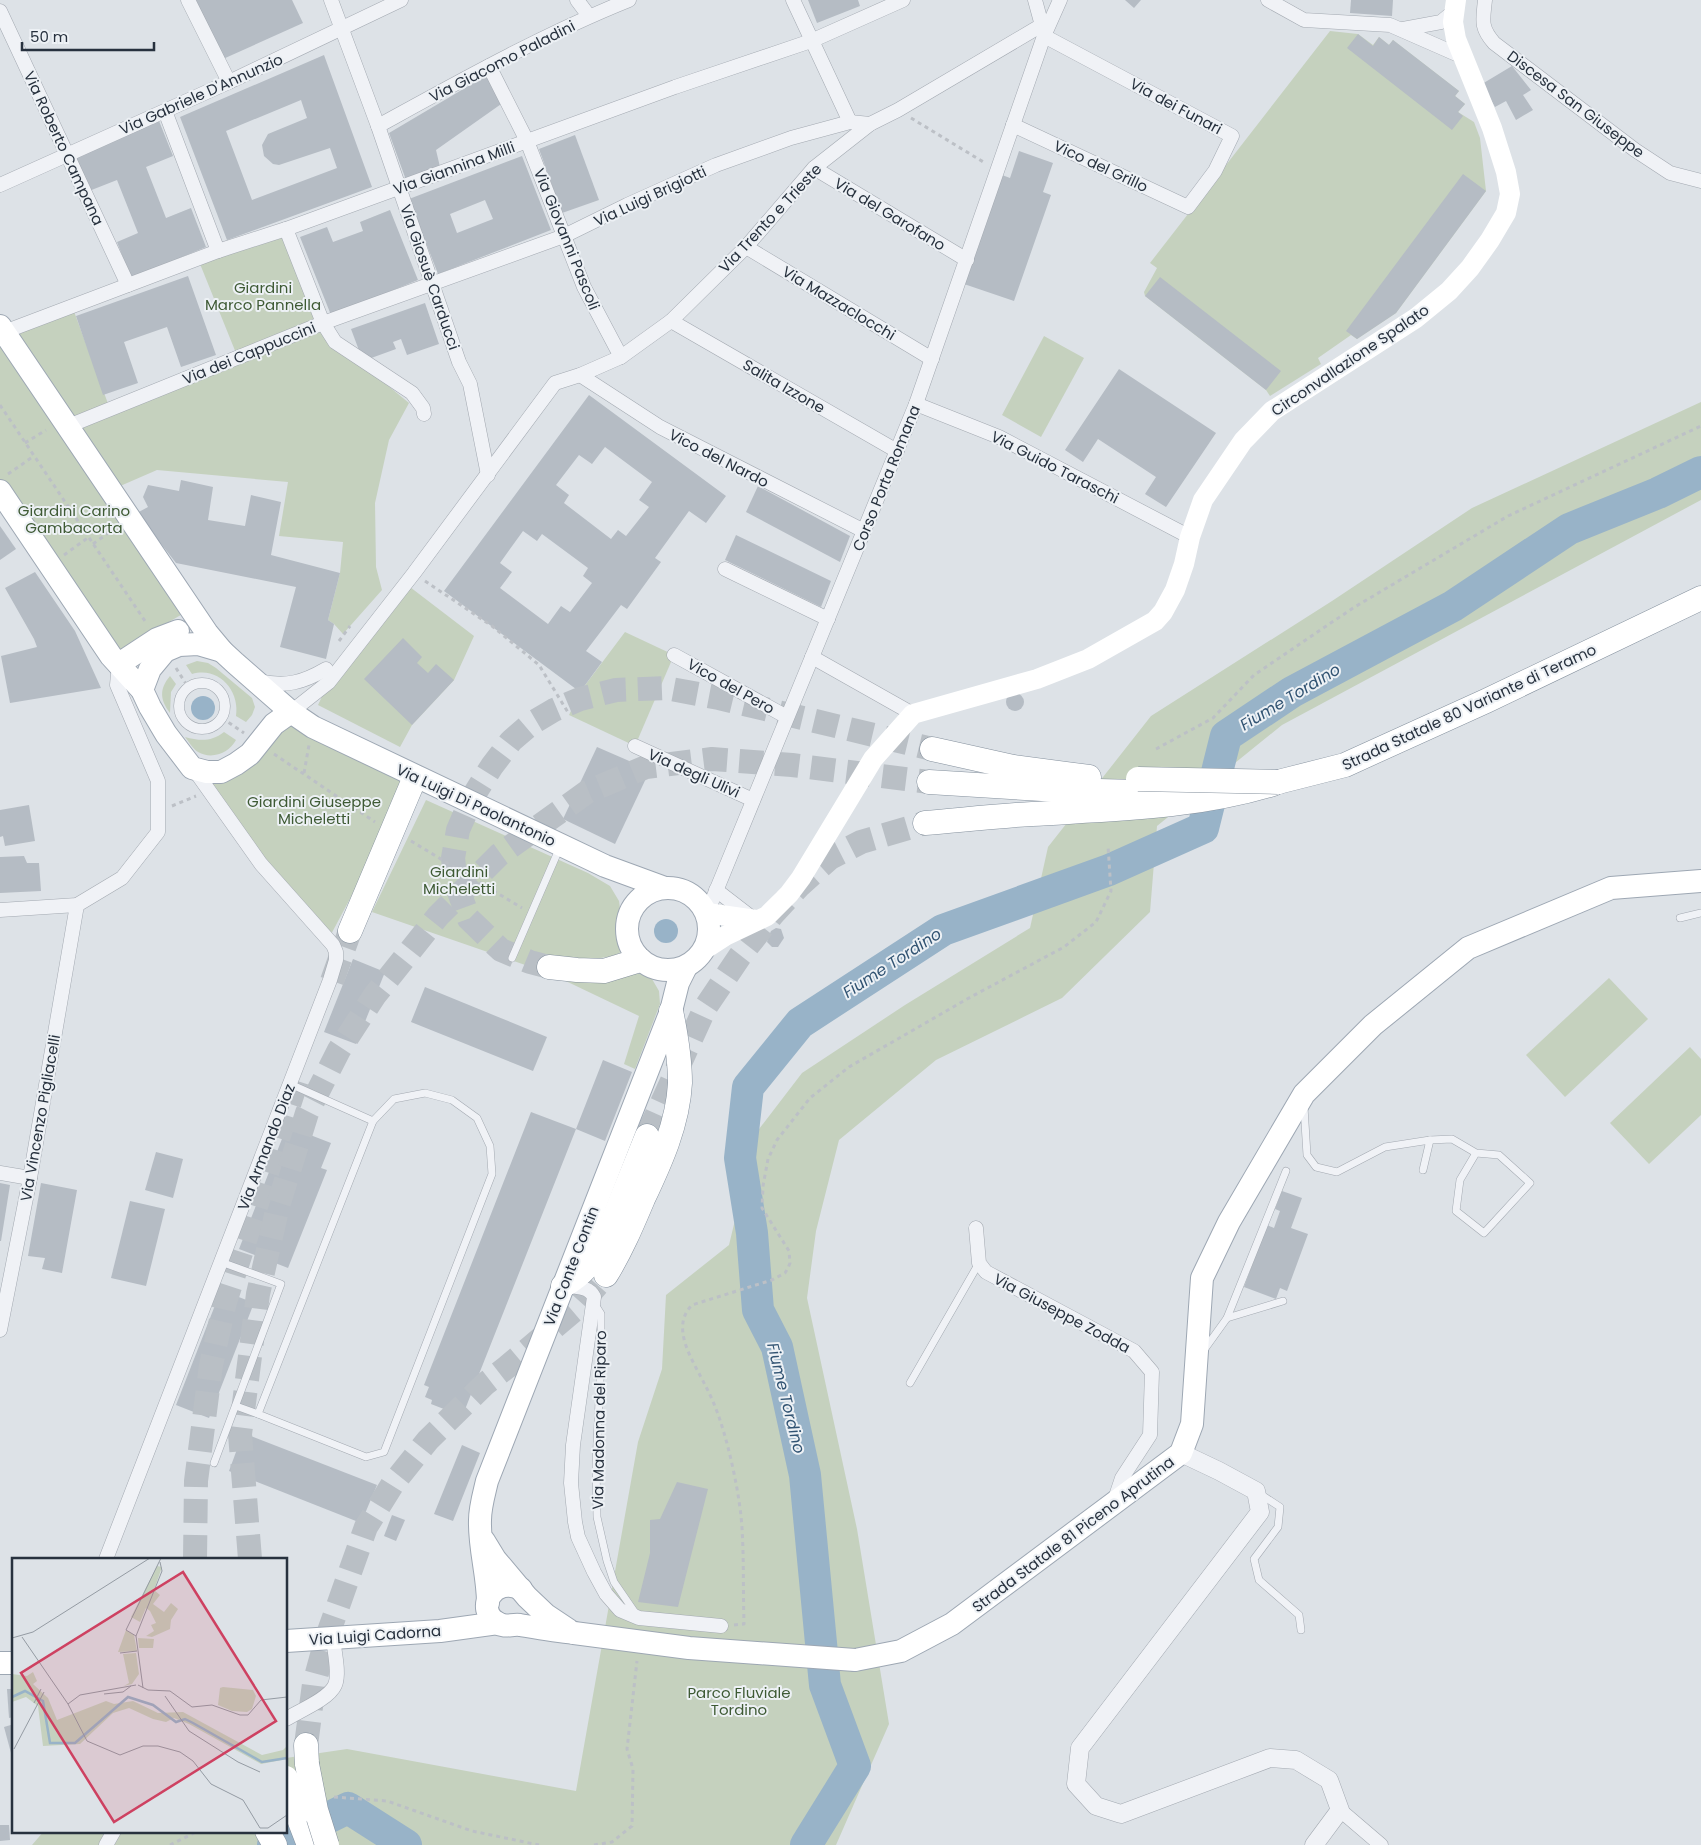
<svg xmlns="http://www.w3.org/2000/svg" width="1701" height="1845" font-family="Poppins,sans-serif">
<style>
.green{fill:#c5d1be}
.water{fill:#98b3c8}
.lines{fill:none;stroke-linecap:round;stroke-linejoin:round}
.river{stroke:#98b3c8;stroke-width:32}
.building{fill:#b5bcc4;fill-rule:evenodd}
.trunk-tunnel{stroke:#b9bfc5;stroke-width:24;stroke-dasharray:24 12;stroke-linecap:butt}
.service-casing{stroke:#a3a9b1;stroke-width:8}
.pedestrian-casing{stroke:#a3a9b1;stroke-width:11}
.minor-casing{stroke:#a3a9b1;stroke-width:15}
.tertiary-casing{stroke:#a3a9b1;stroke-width:19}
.primary-casing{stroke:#9da7b3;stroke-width:24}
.trunk-casing{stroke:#85919e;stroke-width:25}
.path{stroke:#bcc0c6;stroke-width:3;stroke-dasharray:4 4;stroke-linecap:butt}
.service{stroke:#f0f2f6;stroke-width:7}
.pedestrian{stroke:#f0f2f6;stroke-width:10}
.minor{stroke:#f0f2f6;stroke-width:14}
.tertiary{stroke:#f0f2f6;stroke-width:18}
.secondary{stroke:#fff;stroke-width:20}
.primary{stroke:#fff;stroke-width:22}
.trunk{stroke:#fff;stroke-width:24}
.primary-bridge-casing{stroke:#9da7b3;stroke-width:24;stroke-linecap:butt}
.trunk-bridge-casing{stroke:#85919e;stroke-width:25;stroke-linecap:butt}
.primary-bridge{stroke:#fff;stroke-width:22}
.trunk-bridge{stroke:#fff;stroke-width:24}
.labels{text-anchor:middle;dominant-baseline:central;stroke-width:4;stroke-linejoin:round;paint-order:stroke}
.street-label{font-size:15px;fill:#27313e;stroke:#edf1f5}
.park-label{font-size:15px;fill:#3e5a34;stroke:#edf1f5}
.water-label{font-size:16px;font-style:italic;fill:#315372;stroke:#edf1f5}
.inset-river{fill:none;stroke:#98b3c8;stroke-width:2.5}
.inset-road{fill:none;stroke:#949ba3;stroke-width:1}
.view{fill:#ce4161;fill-opacity:0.15;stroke:#ce4161;stroke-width:2.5}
.inset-edge{fill:none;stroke:#27313e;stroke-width:2.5}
</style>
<rect width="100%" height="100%" fill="#dde2e7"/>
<g class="green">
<polygon points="1330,31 1358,34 1373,45 1379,37 1389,45 1393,40 1459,91 1455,96 1465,104 1458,112 1474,122 1480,138 1486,191 1396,313 1357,339 1351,335 1318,358 1321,364 1270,396 1266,390 1145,296 1144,292 1157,268 1150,263"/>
<polygon points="286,229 335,342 409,403 389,440 375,503 376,567 382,590 343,634 334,624 328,620 340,573 343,542 279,536 288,482 157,470 111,490 191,609 111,656 0,490 0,326 72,306 110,409 238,358 198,259"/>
<polygon points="1044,336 1084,358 1041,437 1002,415"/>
<polygon points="1701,402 1701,500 1282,725 1157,826 1150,912 1062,998 936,1060 839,1140 816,1231 807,1298 857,1529 889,1724 836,1845 32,1845 44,1831 286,1831 286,1758 347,1749 576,1791 638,1442 662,1369 666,1295 729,1245 756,1133 802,1073 905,1005 1030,928 1048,847 1151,716 1332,601 1472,508"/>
<polygon points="406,584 474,636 454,680 412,725 400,747 318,705 329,682"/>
<polygon points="625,632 674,655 635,746 569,715 580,692"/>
<path d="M197 661 208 663 216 668 252 698 255 707 252 715 246 722 236 716C240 691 219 666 192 674L186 665Z"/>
<path d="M170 676 176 684 171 692 170 713C160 700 159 689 170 676Z"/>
<polygon points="282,718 415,777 328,940 192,768 207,772"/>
<path d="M224 732 236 740C229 753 212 760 198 752 193 749 189 742 185 737 200 741 211 742 224 732Z"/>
<path d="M426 800 588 873 610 886 619 901 621 916 618 930 619 942 623 950C612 963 570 957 554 956L645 975 652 979 659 991 660 1004 635 1069 624 1064 639 1016 551 974 372 912Z"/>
<polygon points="1609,978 1648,1019 1565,1097 1526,1055"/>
<polygon points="1690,1047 1701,1059 1701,1115 1649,1164 1610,1123"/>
</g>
<g class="water">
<circle cx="203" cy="708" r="12"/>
<circle cx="666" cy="931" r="12"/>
</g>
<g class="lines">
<g class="river">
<polyline points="273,1845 348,1808 406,1845"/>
<polyline points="806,1845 855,1766 825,1685 805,1475 777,1347 758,1310 752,1233 740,1158 748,1087 800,1023 943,930 1109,870 1203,828 1226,736 1292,692 1453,606 1569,529 1658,493 1701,472"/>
</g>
</g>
<g class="building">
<polygon points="196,0 292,0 303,23 223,59"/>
<polygon points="808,0 858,0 860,6 817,23"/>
<polygon points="1125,0 1141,0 1134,8"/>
<polygon points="1351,0 1393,0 1392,16 1350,13"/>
<polygon points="1358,34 1373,46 1379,37 1389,45 1393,40 1459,91 1455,96 1465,104 1458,112 1463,116 1452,130 1347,48"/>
<path d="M324 55 372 187 227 240 180 117ZM301 100 307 118 268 134 262 145 264 156 273 164 279 165 330 148 337 168 252 200 226 131Z"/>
<polygon points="1512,66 1531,90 1523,95 1533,110 1516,120 1506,101 1495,107 1482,84"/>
<polygon points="487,75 504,102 436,150 440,167 406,180 389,133"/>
<polygon points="159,121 173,156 146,167 166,218 191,208 206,247 131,278 117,242 138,233 117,180 89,191 75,156"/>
<polygon points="575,135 599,200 562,213 539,149"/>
<polygon points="1019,151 1053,163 1043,192 1051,195 1014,301 964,284 1002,175 1010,178"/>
<path d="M522 156 551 230 438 274 409 199ZM485 200 493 219 457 233 450 214Z"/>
<polygon points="1463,174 1486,191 1396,313 1357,339 1346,331"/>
<polygon points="390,210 418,280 331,315 300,237 327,227 333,242 363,231 360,222"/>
<polygon points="188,276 216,355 181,367 167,327 124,342 138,383 103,395 76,316"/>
<polygon points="1160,277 1281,371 1266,390 1145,296"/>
<polygon points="425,303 439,344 407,355 401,339 393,342 396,349 363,361 351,329"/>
<polygon points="1119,369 1216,433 1166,507 1145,494 1156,477 1098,439 1083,462 1065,450"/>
<path d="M589 395 726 496 706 523 689 511 655 558 661 562 627 609 621 605 586 651 602 662 580 692 444 591ZM605 447 652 482 639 500 649 507 626 536 618 530 611 539 564 503 569 495 556 485 579 455 592 464ZM523 531 537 541 542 534 588 568 583 576 592 583 570 612 561 606 548 624 500 588 512 572 500 563Z"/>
<polygon points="181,480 213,487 208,520 245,526 251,495 281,502 271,555 340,573 328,620 334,624 326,659 280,647 296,587 176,563 137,513 148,507 143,497 148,485 179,491"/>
<polygon points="758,486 850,536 840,562 746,512"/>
<polygon points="0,526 16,549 0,560"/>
<polygon points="736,535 831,581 821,607 725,560"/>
<polygon points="35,572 75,631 101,688 10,703 1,656 37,647 34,639 5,588"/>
<polygon points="403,638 422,657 417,663 428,673 436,664 454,680 412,725 364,679"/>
<circle cx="1015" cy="702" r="9"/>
<polygon points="597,747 650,770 615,844 563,819"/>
<polygon points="29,805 35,841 5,846 3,836 0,837 0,810"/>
<polygon points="24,856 27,863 39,863 41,891 0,893 0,857"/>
<polygon points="776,928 781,929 784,938 778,947 772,947 767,942 768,938 771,931"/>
<polygon points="353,959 385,972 356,1044 324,1032"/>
<polygon points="425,987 547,1037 533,1071 411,1022"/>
<polygon points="603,1060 632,1072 605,1141 576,1129 464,1412 456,1409 454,1413 431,1404 432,1400 425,1397 429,1387 424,1385 531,1112 576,1129"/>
<polygon points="287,1126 331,1143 321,1168 327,1170 288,1268 239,1249"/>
<polygon points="156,1152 183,1159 173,1198 145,1190"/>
<polygon points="0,1183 10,1185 1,1241 0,1241"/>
<polygon points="41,1183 77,1190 62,1273 42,1269 45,1258 28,1256"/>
<polygon points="1282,1191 1302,1198 1291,1228 1308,1234 1287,1291 1280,1288 1276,1299 1244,1287 1267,1225 1274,1228 1280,1211 1275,1209"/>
<polygon points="130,1201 165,1209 146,1286 111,1278"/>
<polygon points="221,1290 254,1303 209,1418 176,1405"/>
<polygon points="243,1433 377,1485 361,1523 229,1471"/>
<polygon points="462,1445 480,1453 453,1521 434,1514"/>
<polygon points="677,1482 708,1489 678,1607 638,1602 650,1553 650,1520 660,1519"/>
<polygon points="392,1515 405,1520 396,1541 384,1536"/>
<polygon points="7,1689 14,1689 14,1717 9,1718"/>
<polygon points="14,1724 14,1752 11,1753 4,1727"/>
<polygon points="0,1825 9,1825 10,1840 0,1841"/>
</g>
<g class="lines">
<g class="trunk-tunnel">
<polyline points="549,967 530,962 501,950 469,919 456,884 453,858 458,830 472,798 492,766 511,741 532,723 554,710 580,699 616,690 666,688 719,698 932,749"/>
<polyline points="332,981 350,931"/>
<polyline points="647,1136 705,1008 740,956 773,914 799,886 830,858 861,842 925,823"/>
<polyline points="195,1559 196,1481 211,1365 225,1302 299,1074"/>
<polyline points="250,1559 240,1434 258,1294 278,1206 307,1113 339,1050 375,995 438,916 499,855 587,792 646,767 712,759 792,765 929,782"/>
<polyline points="306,1745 314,1684 327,1637 366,1527 392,1485 428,1440 485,1384 507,1367 578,1307 606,1275"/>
</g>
<g class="service-casing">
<g id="service">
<polyline points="1680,918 1701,913"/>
<polyline points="512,958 560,847"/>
<polyline points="290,1084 373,1121"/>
<polygon points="425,1093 452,1100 477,1118 490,1146 492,1174 384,1452 366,1457 258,1414 373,1121 394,1099"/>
<polyline points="1304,1107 1307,1155 1316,1167 1337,1172 1385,1147 1430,1140 1423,1170"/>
<polyline points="1430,1140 1452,1139 1476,1153 1499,1155 1530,1183 1484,1233 1456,1211 1460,1180 1476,1153"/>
<polyline points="594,1303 601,1314 601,1360 596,1464 597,1517 607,1561 614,1582 636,1614"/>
<polyline points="1227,1318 1286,1171"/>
<polyline points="1204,1350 1227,1318 1283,1301"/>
<polyline points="910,1383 979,1263"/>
<polyline points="236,1406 258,1414"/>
<polyline points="214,1463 281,1284 221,1262"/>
<polyline points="1260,1494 1280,1507 1278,1527 1254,1559 1259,1580 1299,1615 1301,1630"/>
</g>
</g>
<g class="pedestrian-casing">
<circle id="pedestrian" cx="202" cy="706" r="23"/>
</g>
<g class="minor-casing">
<g id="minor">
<polyline points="188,0 229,82"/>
<polyline points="331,0 378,126 459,362 470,384 488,475"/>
<polyline points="577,0 589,16"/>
<polyline points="793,0 850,122"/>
<polyline points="1035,0 1044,33"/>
<polyline points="1268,0 1304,20 1390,25 1463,57"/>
<path d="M1485 0C1483 20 1480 27 1494 43L1635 150 1670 173 1701 181"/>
<polyline points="0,11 128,285"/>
<polyline points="1403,29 1441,22 1453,12"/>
<polyline points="489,66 527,141 584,287 621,357"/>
<polyline points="165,111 218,251"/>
<polyline points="1013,125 1188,207 1215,171 1232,136 1044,36"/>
<path d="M378 126C460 81 542 35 629 0"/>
<polyline points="814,168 967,260"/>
<polyline points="0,185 229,82 401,0"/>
<polyline points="286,229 323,323 335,342 412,393 423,408 424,414"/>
<polyline points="746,247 932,359"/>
<polyline points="671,321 897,451"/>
<polyline points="4,332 218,251 286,229 675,87 811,41 903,0"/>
<polyline points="580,375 660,427 864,531"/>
<polyline points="916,404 999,437 1190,537"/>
<polyline points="66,427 323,323 564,236 627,205 716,165 791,138 850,122 870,124"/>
<polyline points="725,569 828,619"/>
<polyline points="674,655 787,717"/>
<polyline points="812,657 913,714"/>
<path d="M258 681C286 687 302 683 326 669"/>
<polyline points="291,712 329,682 414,573 555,383 580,375 621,357 671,321 746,247 814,168 870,124 898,110 1042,25"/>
<polyline points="635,746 753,800"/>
<polyline points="716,890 751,917"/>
<polyline points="0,910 77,905 122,878 158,832 158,781 117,685 119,664"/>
<polyline points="707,913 916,404 1044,36 1060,0"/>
<polyline points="0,1173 30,1178"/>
<polyline points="976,1228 979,1263 986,1272 1134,1351 1152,1372 1150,1435 1122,1478 1114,1502"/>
<path d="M564 1286C575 1287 589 1286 594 1297L573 1445 571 1483 575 1522 578 1537 594 1572 606 1594 620 1610 639 1618 721 1626"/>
<polyline points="0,1330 30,1178 77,905"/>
<polyline points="106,1559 330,980 336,960 336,952 333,945 261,864 193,768"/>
<path d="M286 1719C299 1711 329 1699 335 1685 340 1674 334 1650 333 1638"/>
<polyline points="1340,1810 1381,1845"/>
<polyline points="106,1845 114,1831"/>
</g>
</g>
<g class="tertiary-casing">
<polyline id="tertiary" points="1181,1453 1219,1471 1256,1491 1260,1512 1080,1748 1076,1784 1096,1806 1121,1814 1270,1758 1296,1760 1329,1780 1340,1810 1314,1845"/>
</g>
<g class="primary-casing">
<g id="primary">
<polyline points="0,326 207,633 222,651 235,663 291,712 313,727 605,866 665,888"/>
<polyline points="0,491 111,656 142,690 150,707 166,734 192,768 207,772 221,772 236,764 250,754 274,724 291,712"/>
<polyline points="119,664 157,639 178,631"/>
<polyline points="142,690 150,669 165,651 179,645 198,644 222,651"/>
<circle cx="668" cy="929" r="41"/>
<polyline points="484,1541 495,1559 527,1597 546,1615 570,1631"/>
<path d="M521 1589C494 1575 474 1609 497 1623 505 1628 511 1624 520 1625 538 1628 555 1631 574 1633"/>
<path d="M488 1603C488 1575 479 1548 480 1520 480 1507 484 1494 487 1481L671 1011 678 983 686 967"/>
<polyline points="286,1641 440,1631 498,1623"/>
<polyline points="855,1660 901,1651 952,1624 1181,1453 1192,1424 1202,1278 1229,1222 1304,1094 1373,1025 1468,948 1611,888 1701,881"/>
<polyline points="0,1663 14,1663"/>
</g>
</g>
<g class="trunk-casing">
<g id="trunk">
<polyline points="932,749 1013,767 1089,777"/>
<polyline points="929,782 1059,790 1137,792 1187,790"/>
<polyline points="1257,785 1278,782 1345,765 1486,701 1701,598"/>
<path d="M925 823C961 820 996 816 1032 814 1112 809 1195 808 1273 784"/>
<polyline points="350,931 415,777"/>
<polyline points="549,967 577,970 604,971 640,960"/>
<path d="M606 1275C621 1251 632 1225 643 1199 660 1163 678 1124 680 1083 680 1058 676 1035 671 1011"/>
<path d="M563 1286C584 1273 591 1264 604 1242L647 1136"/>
<polyline points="306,1745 307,1764"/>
<polyline points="297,1814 309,1845"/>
<polyline points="267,1831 275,1845"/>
</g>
</g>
<g class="path">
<polyline points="911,118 985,163"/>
<polyline points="0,405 147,624"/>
<polyline points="25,443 46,430"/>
<polyline points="8,474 34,456"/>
<polyline points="93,544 115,528"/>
<polyline points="64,555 89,537"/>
<polyline points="425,581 492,626 539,665 569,714"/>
<polyline points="339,641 350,626"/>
<polyline points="176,668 188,687"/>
<polyline points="222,718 244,733"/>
<polyline points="1156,749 1213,718 1254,675 1353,608 1508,516 1701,426"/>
<polyline points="274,754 375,822"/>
<polyline points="304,773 309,745"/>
<polyline points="172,806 196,796"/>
<polyline points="411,841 522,908"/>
<path d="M734 1625 744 1624C743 1592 744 1560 742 1528 740 1496 730 1450 720 1420 716 1408 711 1396 705 1385 694 1362 669 1328 692 1305L772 1280 785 1273 788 1268 790 1263 789 1251 762 1208 763 1186 768 1159 777 1140 810 1098 849 1067 967 999 1064 947 1096 922 1111 891 1108 846"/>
<polyline points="334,1797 387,1801 472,1831 539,1845"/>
<polyline points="170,1845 198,1831"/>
<polyline points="594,1845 612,1842 632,1826 633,1769 627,1749 637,1661"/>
</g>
<use href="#service" class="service"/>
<use href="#pedestrian" class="pedestrian"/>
<use href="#minor" class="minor"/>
<use href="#tertiary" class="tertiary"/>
<g class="secondary">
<polyline points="707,913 756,920"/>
<polyline points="705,949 725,936 767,916 789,894 801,878 873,759 913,714 1037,679 1088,659 1155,621 1163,612 1175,590 1184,564 1190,537 1203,500 1243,441 1272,411 1416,318 1449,291 1470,268 1490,240 1506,213 1510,194 1506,172 1492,128 1456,39 1453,22 1456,0"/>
</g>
<use href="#primary" class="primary"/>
<use href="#trunk" class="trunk"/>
<g class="primary-bridge-casing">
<polyline id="primary-bridge" points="574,1633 689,1648 855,1660"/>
</g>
<g class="trunk-bridge-casing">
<g id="trunk-bridge">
<polyline points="1138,779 1278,782"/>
<polyline points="307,1764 316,1810 327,1845"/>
<polyline points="286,1778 297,1814"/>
</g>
</g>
<use href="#primary-bridge" class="primary-bridge"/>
<use href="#trunk-bridge" class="trunk-bridge"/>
</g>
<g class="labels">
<g class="street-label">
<text transform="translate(502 61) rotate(-27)">Via Giacomo Paladini</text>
<text transform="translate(201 94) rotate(-24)">Via Gabriele D'Annunzio</text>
<text transform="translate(1576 104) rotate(37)">Discesa San Giuseppe</text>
<text transform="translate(1176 106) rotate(28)">Via dei Funari</text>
<text transform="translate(64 148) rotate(65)">Via Roberto Campana</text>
<text transform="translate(1101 166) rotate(25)">Vico del Grillo</text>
<text transform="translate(454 168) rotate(-20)">Via Giannina Milli</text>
<text transform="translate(650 196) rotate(-25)">Via Luigi Brigiotti</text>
<text transform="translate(890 214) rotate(31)">Via del Garofano</text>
<text transform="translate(770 218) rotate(-47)">Via Trento e Trieste</text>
<text transform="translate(567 239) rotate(68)">Via Giovanni Pascoli</text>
<text transform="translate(430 277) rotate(71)">Via Giosuè Carducci</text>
<text transform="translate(839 303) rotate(31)">Via Mazzaclocchi</text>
<text transform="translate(249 353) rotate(-22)">Via dei Cappuccini</text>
<text transform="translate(1350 360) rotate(-34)">Circonvallazione Spalato</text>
<text transform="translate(784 386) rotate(30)">Salita Izzone</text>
<text transform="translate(719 458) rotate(27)">Vico del Nardo</text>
<text transform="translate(1055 467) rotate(27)">Via Guido Taraschi</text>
<text transform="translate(886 478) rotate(-68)">Corso Porta Romana</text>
<text transform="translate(731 686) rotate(29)">Vico del Pero</text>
<text transform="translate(1469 707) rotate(-25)">Strada Statale 80 Variante di Teramo</text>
<text transform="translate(694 773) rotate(24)">Via degli Ulivi</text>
<text transform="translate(476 805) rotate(25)">Via Luigi Di Paolantonio</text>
<text transform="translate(40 1118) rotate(-80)">Via Vincenzo Pigliacelli</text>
<text transform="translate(266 1147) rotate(-69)">Via Armando Diaz</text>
<text transform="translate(571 1266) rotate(-69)">Via Conte Contin</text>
<text transform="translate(1062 1313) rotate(28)">Via Giuseppe Zodda</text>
<text transform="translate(599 1420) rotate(-89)">Via Madonna del Riparo</text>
<text transform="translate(1073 1534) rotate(-37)">Strada Statale 81 Piceno Aprutina</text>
<text transform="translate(375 1635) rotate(-4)">Via Luigi Cadorna</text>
</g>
<g class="park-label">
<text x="263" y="287">Giardini<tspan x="263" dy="17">Marco Pannella</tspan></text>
<text x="74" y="510">Giardini Carino<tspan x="74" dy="17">Gambacorta</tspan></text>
<text x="314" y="801">Giardini Giuseppe<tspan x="314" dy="17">Micheletti</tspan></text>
<text x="459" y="871">Giardini<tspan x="459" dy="17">Micheletti</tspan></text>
<text x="739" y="1692">Parco Fluviale<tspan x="739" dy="17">Tordino</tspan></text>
</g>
<g class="water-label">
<text transform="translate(1290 697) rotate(-31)">Fiume Tordino</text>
<text transform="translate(892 963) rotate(-33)">Fiume Tordino</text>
<text transform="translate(786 1398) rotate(76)">Fiume Tordino</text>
</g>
</g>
<g transform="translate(12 1558)">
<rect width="275" height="275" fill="#dde2e7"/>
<path d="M145 8 150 9 142 32 148 37 141 46 152 54 159 45 166 51 159 62 158 71 140 79 134 78 142 73 139 67 144 65 138 53 134 50 128 64 119 59ZM114 72 122 77 125 93 106 94ZM126 80 142 81 141 90H127ZM124 95 127 116 120 126 112 128 117 125 111 96ZM21 114 25 123 21 126 36 140 45 162 94 143 102 146 121 143 146 155 171 154 250 197 271 192 275 188V201L249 206 177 166 162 160 154 164 141 161 117 150 101 155 68 186 31 188 26 148 14 139 0 144V116L15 118ZM211 129 241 132 244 138 240 151 235 154 220 153 206 147 208 130Z" fill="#c5d1be"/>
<path class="inset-river" d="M0 139 13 133 31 143 38 185H63L116 139 141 147 164 164 173 161 181 165 250 204 275 200"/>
<path class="inset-road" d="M124 78 114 72 149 0M10 79 56 146 75 183 108 197 131 188H146L168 194 181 203 199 226 231 242 248 270H256L275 257M0 80 21 74 138 0M108 95 125 93M126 127 136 132 158 133 180 149 200 147 228 157H236L249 142 275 139M131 130 124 78 150 13 148 4M92 136 111 134 119 128M153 138 177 173 226 204 248 214M22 145 29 131M56 146 68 137 124 127M2 191 32 134"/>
<path class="view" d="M171 14 264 163 102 264 9 115Z"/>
<rect width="275" height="275" class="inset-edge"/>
</g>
<path d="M22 42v8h132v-8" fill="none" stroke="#27313e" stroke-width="2.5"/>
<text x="30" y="42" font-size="15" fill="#27313e" stroke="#edf1f5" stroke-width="4" paint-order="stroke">50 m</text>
</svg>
